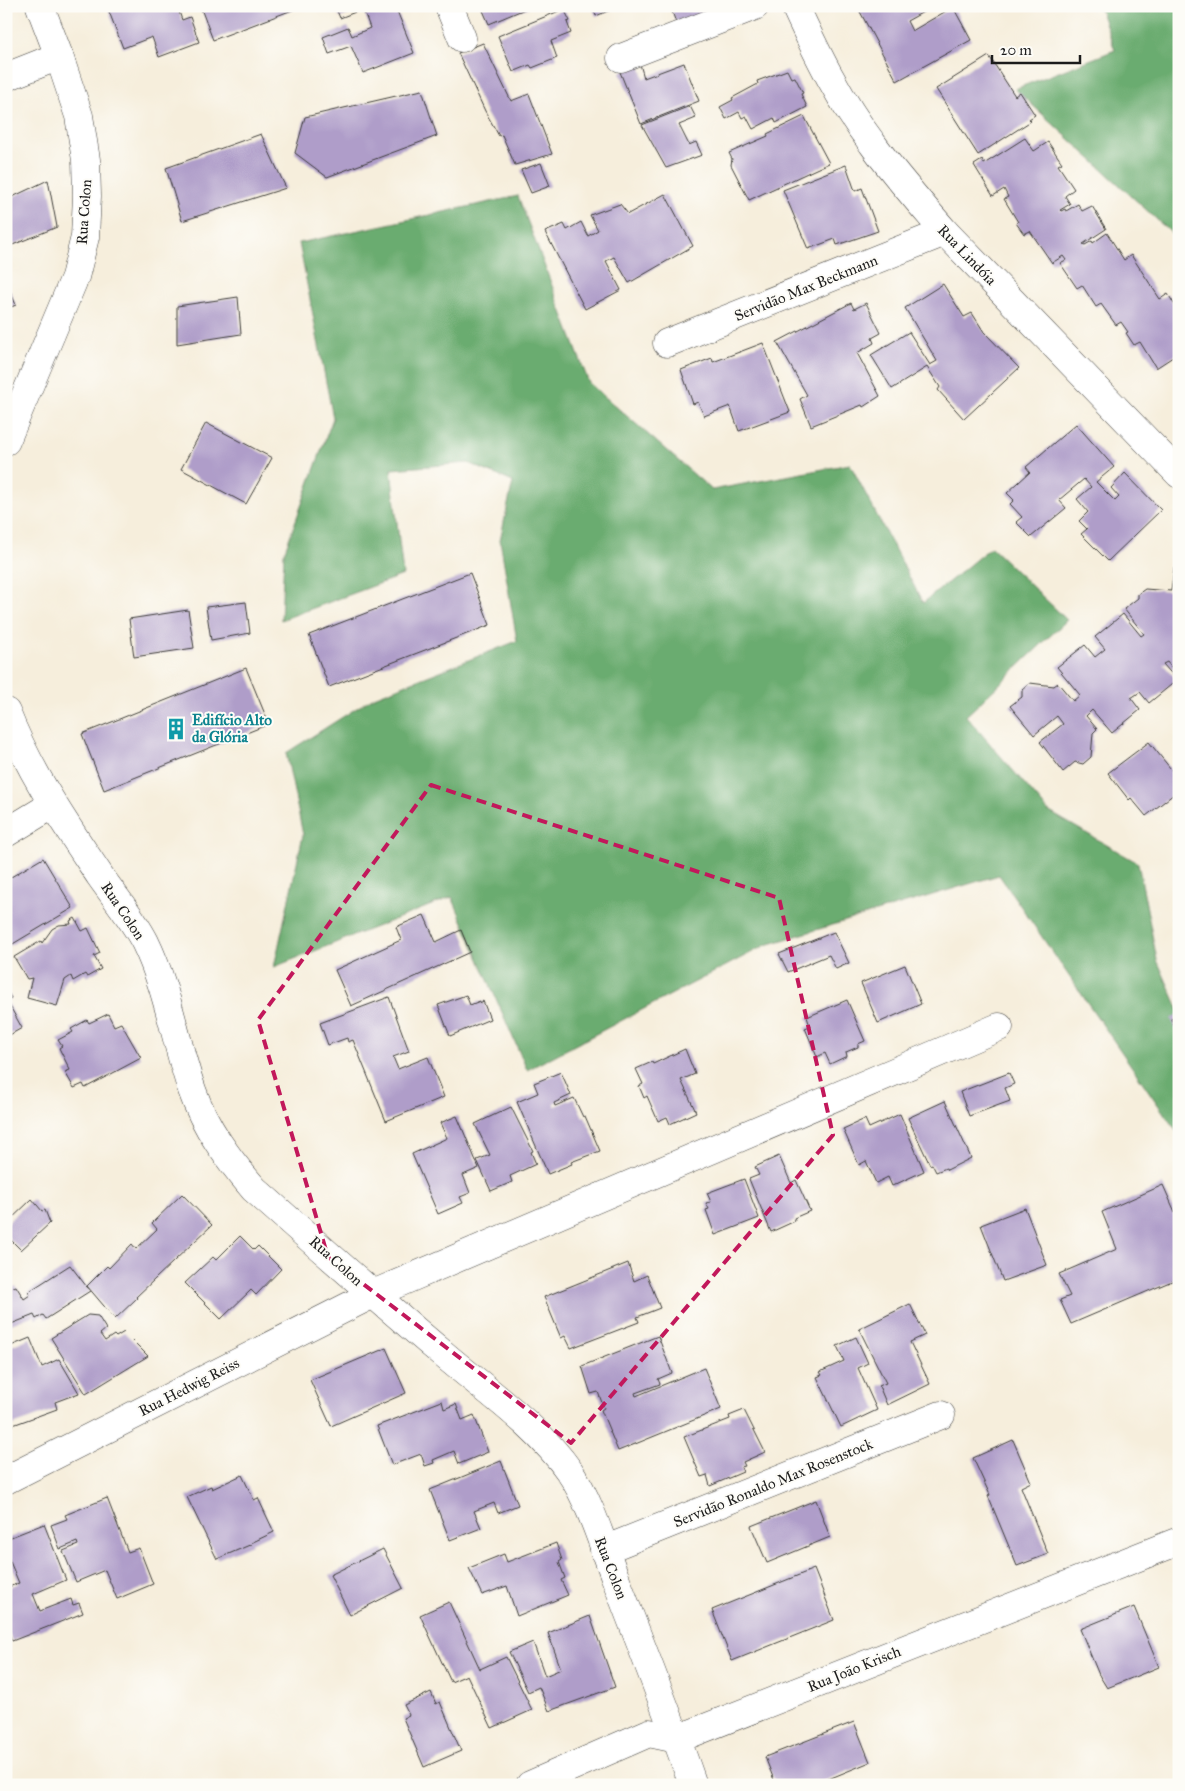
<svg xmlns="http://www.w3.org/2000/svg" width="1185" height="1791" font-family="'IM FELL Great Primer',serif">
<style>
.forest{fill:#6bac6f;stroke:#446446}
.building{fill:#af9dc9}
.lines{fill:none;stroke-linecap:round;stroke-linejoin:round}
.minor-casing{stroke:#3d3c39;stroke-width:29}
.minor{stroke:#fff;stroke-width:28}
.marked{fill:none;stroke:#c2185b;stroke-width:4;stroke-dasharray:10 6;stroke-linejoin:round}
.labels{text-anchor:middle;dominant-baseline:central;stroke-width:4;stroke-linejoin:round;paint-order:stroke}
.street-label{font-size:15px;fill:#1c1c1c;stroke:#fdfcf7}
.culture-label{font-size:15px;font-weight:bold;fill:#0d838f;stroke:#fdfcf7;text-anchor:start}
</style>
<rect width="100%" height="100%" fill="#fdfcf7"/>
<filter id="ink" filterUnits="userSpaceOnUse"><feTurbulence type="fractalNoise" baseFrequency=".02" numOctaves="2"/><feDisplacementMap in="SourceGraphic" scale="10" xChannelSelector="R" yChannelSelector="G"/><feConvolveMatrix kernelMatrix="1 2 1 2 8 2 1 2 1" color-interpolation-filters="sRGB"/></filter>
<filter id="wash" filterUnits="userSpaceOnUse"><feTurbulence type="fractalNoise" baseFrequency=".0096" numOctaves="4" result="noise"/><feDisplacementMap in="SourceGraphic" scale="20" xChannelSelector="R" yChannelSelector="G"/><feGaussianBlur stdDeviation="1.12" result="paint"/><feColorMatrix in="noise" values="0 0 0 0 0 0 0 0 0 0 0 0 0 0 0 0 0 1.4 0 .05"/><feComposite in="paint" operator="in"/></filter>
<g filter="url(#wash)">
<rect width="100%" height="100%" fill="#f6eedc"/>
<g class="forest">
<polygon points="1099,6 1179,6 1179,240 1015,89 1115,50"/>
<polygon points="518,196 589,383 712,490 850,464 923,603 991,547 1067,620 966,716 1048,811 1138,863 1157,960 1179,1010 1179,1135 999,875 766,945 527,1070 452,897 274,967 303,835 286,753 374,697 517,641 500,540 513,482 468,463 391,469 403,575 281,620 284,553 333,418 299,243"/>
</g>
<g id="blocks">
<g class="building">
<polygon points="116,6 177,6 182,20 190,17 199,42 159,57 152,37 123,48 108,9"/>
<polygon points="200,6 293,6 295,9 213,40"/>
<polygon points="335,6 395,6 414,53 363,73 351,46 329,54 323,37 348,27 352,36 370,28 363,9 340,18"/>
<polygon points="481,6 532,6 489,24"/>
<polygon points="592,6 620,6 596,16"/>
<polygon points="670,6 738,6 678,28"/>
<polygon points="857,6 934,6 907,21 912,31 953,7 971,40 897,81"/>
<polygon points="564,9 570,21 567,22 571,33 551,41 557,58 532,68 530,65 513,72 498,36"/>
<polygon points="483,43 511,101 529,94 552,154 515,165 502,135 499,136 485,111 458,53"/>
<polygon points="989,56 1015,96 1020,92 1035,115 1029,119 1031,121 978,155 936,89"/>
<polygon points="684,63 699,101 641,124 620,72 640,64 644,78"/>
<polygon points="787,70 791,78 795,77 803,93 801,94 807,107 776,123 774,118 753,129 746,116 742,118 739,112 726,119 720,107 733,100 732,98 758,84 757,81"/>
<polygon points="422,90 437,136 327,177 295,153 305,117"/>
<polygon points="690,106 696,118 679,125 689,145 696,142 702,155 666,168 642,125"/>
<polygon points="804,116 829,163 749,200 731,165 732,159 729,153 768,136 767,134"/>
<polygon points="261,134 286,188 182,221 166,168"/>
<polygon points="1025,138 1034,151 1048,142 1062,163 1058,165 1074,189 1065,196 1070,204 1060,210 1061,211 1065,209 1066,211 1078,204 1082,211 1092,206 1106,229 1083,244 1085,245 1092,241 1093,243 1107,233 1124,260 1131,255 1160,299 1168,294 1179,312 1179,353 1156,368 1140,342 1134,345 1126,333 1128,332 1121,322 1116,325 1101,304 1096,307 1082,285 1077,288 1060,263 1066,260 1063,256 1052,263 1030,231 1024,234 1016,223 1018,222 1004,199 1008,197 1004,189 993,196 974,165 982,160 984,164"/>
<polygon points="541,163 550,186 531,193 521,170"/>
<polygon points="846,165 855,191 862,188 878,231 837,245 835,239 808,249 783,190"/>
<polygon points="48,180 57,227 10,246 6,236 6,200"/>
<polygon points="665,194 693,246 629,283 614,257 606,261 621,290 585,309 545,232 564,224 567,230 581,222 588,236 598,230 590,215 620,204 628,214"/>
<polygon points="6,281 16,305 6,309"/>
<polygon points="943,284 964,317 972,313 984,332 1019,368 964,419 938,390 940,387 927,367 892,389 871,355 909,332 930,365 937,361 905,308"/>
<polygon points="238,297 241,334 177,344 177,306"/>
<polygon points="851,303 854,309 866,303 881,333 872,338 874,343 857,353 880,396 863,407 862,405 811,426 800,399 807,395 777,342"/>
<polygon points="763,343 790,412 739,431 730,406 704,416 698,402 693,404 681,370 712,358 713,362"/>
<polygon points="206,423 272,458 246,504 181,469"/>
<polygon points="1076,424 1114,467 1096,482 1115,501 1119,497 1111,488 1125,473 1161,510 1108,561 1081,534 1087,529 1079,521 1088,512 1077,499 1091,487 1084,479 1059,500 1066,508 1031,537 1016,522 1022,517 1010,504 1014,500 1007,493 1030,472 1026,467"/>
<polygon points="1179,563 1179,677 1167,662 1163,664 1177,680 1149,703 1140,692 1131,698 1140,710 1112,733 1092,710 1086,716 1097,729 1093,733 1091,757 1083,764 1075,762 1063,772 1040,742 1063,724 1057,716 1034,735 1010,706 1022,697 1022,690 1030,683 1054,686 1058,683 1073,701 1080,695 1057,667 1085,645 1095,657 1105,649 1095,637 1123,614 1141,636 1144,634 1124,609 1138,598 1138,594 1145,589 1171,591 1174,567"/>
<polygon points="470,573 490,625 329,687 309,635"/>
<polygon points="246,602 250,633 211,640 206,607"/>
<polygon points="188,610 194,648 134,657 129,619"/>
<polygon points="246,668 269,724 104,790 82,734"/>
<polygon points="1149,742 1179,779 1179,790 1146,816 1131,798 1129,800 1108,773"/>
<polygon points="43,858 73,908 6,948 6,880"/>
<polygon points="424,915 436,942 461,930 470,952 351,1006 335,970 401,940 396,927"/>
<polygon points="1179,915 1179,926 1174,919"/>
<polygon points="75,918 82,931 88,928 100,953 94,956 101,969 87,977 85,974 73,981 71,976 65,980 57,1006 27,998 32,978 27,979 14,957 41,941 42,943 52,929 59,925 71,924 70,921"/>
<polygon points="834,932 849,963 836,969 829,955 788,972 779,954"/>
<polygon points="905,965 921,1004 878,1023 861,983"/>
<polygon points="6,989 11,998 7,1001 22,1028 6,1037"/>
<polygon points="466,995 470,1005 480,1001 480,1003 483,1001 490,1019 450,1036 438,1005"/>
<polygon points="389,997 409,1051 393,1057 398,1069 428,1057 444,1097 386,1121 353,1040 348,1042 347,1038 328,1045 320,1023"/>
<polygon points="847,1000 865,1041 858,1044 858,1047 846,1052 847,1056 830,1064 825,1053 817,1057 805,1028 810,1026 807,1017"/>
<polygon points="1179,1013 1179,1035 1171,1019"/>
<polygon points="108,1014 114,1026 121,1023 141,1058 85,1088 83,1084 74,1088 65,1072 70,1070 59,1048 62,1046 58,1040 73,1032 71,1029 87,1020 89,1023"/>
<polygon points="685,1049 695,1074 681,1080 696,1112 670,1124 667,1117 658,1121 647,1096 644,1098 639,1086 643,1084 636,1069 652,1062 653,1064"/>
<polygon points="561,1072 571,1095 554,1103 555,1106 574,1098 583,1117 585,1116 600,1151 571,1162 572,1164 548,1174 517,1102 538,1093 534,1083"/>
<polygon points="1009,1073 1014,1084 1005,1088 1010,1101 969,1116 960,1092"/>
<polygon points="945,1101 971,1158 947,1170 946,1168 936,1172 932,1164 930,1165 908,1118"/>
<polygon points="511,1107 533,1151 531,1152 536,1164 510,1176 512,1182 491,1191 477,1160 490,1155 475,1124"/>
<polygon points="900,1114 924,1171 892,1186 888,1177 876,1183 866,1161 859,1165 843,1129 865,1119 869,1128"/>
<polygon points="457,1116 479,1168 463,1175 470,1193 460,1197 463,1203 438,1214 412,1154 447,1138 440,1123"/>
<polygon points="779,1156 791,1183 796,1180 810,1211 794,1218 795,1221 771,1232 749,1179 759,1175 755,1167"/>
<polygon points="744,1179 759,1218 715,1235 706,1210 709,1209 706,1203 711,1202 707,1193"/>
<polygon points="1163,1185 1179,1221 1179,1278 1071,1324 1060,1300 1070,1296 1059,1274 1117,1249 1102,1212"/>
<polygon points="182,1194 212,1225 136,1297 137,1298 115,1319 87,1286 107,1266 109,1268 132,1244 136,1249 157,1229 152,1223"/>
<polygon points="32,1199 42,1211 45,1210 50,1223 21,1250 6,1235 6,1224"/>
<polygon points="1025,1208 1047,1265 1003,1281 981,1225"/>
<polygon points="240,1236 254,1250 258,1246 281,1269 256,1295 251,1290 221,1319 185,1283 213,1257 216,1260"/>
<polygon points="628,1263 634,1281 647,1275 660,1308 637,1317 639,1322 571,1348 565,1336 561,1338 544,1297"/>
<polygon points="70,1265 90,1291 46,1319 43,1315 36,1319 34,1315 6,1326 6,1290 16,1286 24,1299 30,1295 28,1292"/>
<polygon points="910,1304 925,1335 910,1342 930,1384 887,1405 879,1386 886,1383 859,1329"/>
<polygon points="88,1315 98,1316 106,1329 100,1334 105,1341 114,1335 116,1337 124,1332 148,1356 86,1394 51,1338"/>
<polygon points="658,1336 672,1373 658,1379 660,1384 635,1393 636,1396 704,1368 721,1409 618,1451 601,1410 604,1408 598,1392 591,1394 582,1366"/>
<polygon points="856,1337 868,1363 858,1368 877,1410 841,1427 817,1377 822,1375 820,1372 844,1361 837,1346"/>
<polygon points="30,1338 42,1367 59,1359 79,1393 55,1402 57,1409 13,1425 6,1408 6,1348"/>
<polygon points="386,1348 406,1393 331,1426 310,1380"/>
<polygon points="442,1401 444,1409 456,1404 462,1420 474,1415 488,1452 459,1464 454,1451 433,1460 434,1463 425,1466 421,1454 392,1465 377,1426"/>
<polygon points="744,1410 765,1452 743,1462 745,1466 741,1467 743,1472 710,1486 707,1475 701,1477 684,1437 730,1419 729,1416"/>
<polygon points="1013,1440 1031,1482 1021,1487 1048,1554 1017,1566 988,1496 990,1495 973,1458"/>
<polygon points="501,1461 518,1505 498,1513 494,1503 474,1511 481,1528 450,1540 430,1490"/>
<polygon points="242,1475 254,1500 258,1498 274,1532 251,1543 252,1544 217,1559 187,1497 211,1486 212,1489"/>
<polygon points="107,1498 128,1552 139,1548 153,1584 117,1599 105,1570 76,1582 63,1551 78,1545 77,1542 60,1549 51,1525 67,1519 65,1515"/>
<polygon points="816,1500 830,1537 767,1563 751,1526"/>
<polygon points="44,1524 66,1580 33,1594 40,1611 71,1599 73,1605 79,1603 83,1613 12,1641 6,1627 6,1588 19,1583 6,1552 6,1539"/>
<polygon points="556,1543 562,1560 559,1562 565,1578 561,1580 568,1595 517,1616 507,1586 482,1595 469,1568 504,1554 507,1562"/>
<polygon points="383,1549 403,1588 350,1615 330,1575"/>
<polygon points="814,1569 834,1620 732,1661 712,1610"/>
<polygon points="449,1602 480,1669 506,1657 532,1710 492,1728 467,1675 451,1682 420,1615"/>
<polygon points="1134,1607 1159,1667 1107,1688 1099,1675 1080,1629"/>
<polygon points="590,1616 615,1687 549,1711 539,1687 528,1692 509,1652 533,1642 545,1676 561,1669 548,1633"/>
<polygon points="431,1692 436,1704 440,1702 461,1751 424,1767 403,1718 409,1715 404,1705"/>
<polygon points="854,1722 870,1762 814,1785 776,1785 765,1757"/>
</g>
</g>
</g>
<g filter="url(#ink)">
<use href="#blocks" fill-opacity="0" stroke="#3d3c39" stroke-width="1"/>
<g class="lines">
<g class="minor-casing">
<g id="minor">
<polyline points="449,6 462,38"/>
<path d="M795 6C817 54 840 101 872 143 894 174 920 203 945 232L1179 474"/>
<polyline points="621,58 755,6"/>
<polyline points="6,77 59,56"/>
<polyline points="667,343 945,232"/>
<polyline points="6,441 75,277 85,237 87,196 86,160 79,116 59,56 40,6"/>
<path d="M6 712C30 773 64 822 100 876 114 896 134 920 145 942 168 989 175 1041 192 1090 205 1128 229 1160 254 1189 316 1244 378 1299 442 1353 484 1389 538 1426 570 1472 589 1499 603 1545 615 1577 641 1646 669 1715 693 1785"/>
<polyline points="6,833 52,805"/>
<polyline points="6,1480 373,1294 999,1027"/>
<polyline points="604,1550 941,1415"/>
<polyline points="530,1785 649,1733 677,1739 1179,1541"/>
</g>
</g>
<use href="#minor" class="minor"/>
</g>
</g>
<path class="marked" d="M431 785 779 898 833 1135 571 1443 328 1257 258 1020Z"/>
<defs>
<g id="building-bare" transform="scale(1.725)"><path d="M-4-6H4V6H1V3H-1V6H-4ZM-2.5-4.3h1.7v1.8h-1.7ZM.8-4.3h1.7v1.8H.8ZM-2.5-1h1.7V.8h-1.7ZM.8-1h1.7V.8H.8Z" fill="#0f9aa8" stroke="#fdfcf7" stroke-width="2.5" paint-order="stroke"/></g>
</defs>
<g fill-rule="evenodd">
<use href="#building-bare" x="176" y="729"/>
</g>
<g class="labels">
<g class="street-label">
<text transform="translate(84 212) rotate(-86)">Rua Colon</text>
<text transform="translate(967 255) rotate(46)">Rua Lindóia</text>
<text transform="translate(806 288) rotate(-22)">Servidão Max Beckmann</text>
<text transform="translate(123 911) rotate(56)">Rua Colon</text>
<text transform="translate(336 1261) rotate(42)">Rua Colon</text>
<text transform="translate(189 1387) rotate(-27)">Rua Hedwig Reiss</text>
<text transform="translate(773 1483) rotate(-22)">Servidão Ronaldo Max Rosenstock</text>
<text transform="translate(611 1568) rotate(69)">Rua Colon</text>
<text transform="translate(854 1669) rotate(-22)">Rua João Krisch</text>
</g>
<g class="culture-label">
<text x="192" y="720">Edifício Alto<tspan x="192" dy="17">da Glória</tspan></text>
</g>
</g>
<rect width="1185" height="1791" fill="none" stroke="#fdfcf7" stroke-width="25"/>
<path d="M992 55v8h88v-8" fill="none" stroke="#1c1c1c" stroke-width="2.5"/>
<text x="1000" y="55" font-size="15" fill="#1c1c1c" stroke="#fdfcf7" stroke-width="4" paint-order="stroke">20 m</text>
</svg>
